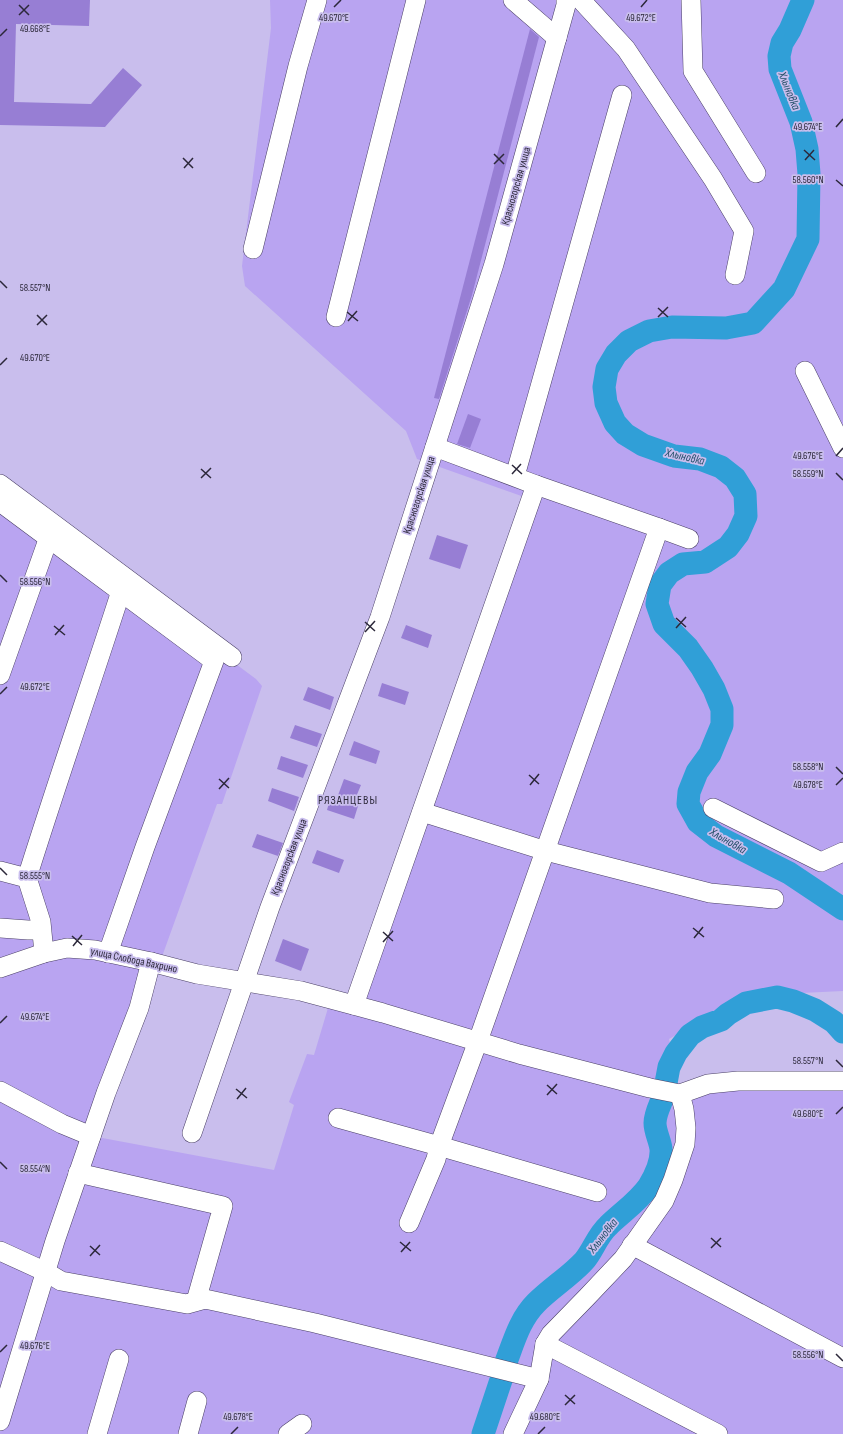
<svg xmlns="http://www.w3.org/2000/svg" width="843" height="1434" font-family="'Sofia Sans Condensed',sans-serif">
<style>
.green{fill:#b9a4f1}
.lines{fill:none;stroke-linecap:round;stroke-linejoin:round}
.river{stroke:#309fd7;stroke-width:23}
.building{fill:#977ed4}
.minor-casing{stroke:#4b4067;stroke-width:20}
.minor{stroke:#fff;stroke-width:19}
.ticks{fill:none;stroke:#2c283a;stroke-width:1.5}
.labels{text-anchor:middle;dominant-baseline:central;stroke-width:3.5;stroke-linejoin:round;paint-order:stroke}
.street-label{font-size:11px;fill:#2c283a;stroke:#c9beed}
.water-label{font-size:12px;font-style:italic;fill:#27526b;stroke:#c9beed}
.neighbourhood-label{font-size:12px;letter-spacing:1px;fill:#2c283a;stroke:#c9beed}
.ticks-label{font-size:10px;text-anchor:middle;fill:#2c283a;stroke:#c9beed;stroke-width:3.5;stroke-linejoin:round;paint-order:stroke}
</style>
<rect width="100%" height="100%" fill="#c9beed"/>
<polygon class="green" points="270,0 843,0 843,991 780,994 720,1010 669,1039 680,1093 843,1084 843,1434 0,1434 0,489 256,679 262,686 222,804 217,804 97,1137 274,1170 294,1105 289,1102 307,1054 314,1055 328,1008 358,985 527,498 417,459 406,431 245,286 242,266 271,28"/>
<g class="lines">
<g class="river">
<polyline points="803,0 790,30 782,43 779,56 780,69 801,122 807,149 809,174 808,239 784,289 753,323 726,328 672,327 649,331 629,341 616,354 607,369 604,387 606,403 615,423 625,434 643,445 674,456 700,459 721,467 735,478 745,494 746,516 738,534 728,547 705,562 683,564 669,573 660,585 657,604 664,624 688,648 702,668 714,689 722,709 722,725 710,754 697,772 689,792 688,804 698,822 716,836 789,873 843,909"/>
<polyline points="666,1083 669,1067 676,1053 690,1035 702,1027 721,1020 728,1014 746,1003 777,997 793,1001 815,1010 834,1022 843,1032"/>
<path d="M506 1362C514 1341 520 1319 536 1303 551 1288 569 1277 584 1261 593 1251 597 1236 608 1226 621 1213 638 1202 649 1186 655 1176 662 1162 661 1149 660 1140 655 1132 655 1123 655 1114 660 1105 663 1097"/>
<polyline points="483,1434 502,1377"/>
</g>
</g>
<g class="building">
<polygon points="0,0 90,0 89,26 16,24 14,102 91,104 123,68 142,85 105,127 0,125"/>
<polygon points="530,29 539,37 472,295 439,399 434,398"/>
<polygon points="468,414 481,419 470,448 457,444"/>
<polygon points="437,535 468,545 460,569 429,559"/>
<polygon points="406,625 432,635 428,648 401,638"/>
<polygon points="382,683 409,692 405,705 378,696"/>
<polygon points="308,687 334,697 330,710 303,700"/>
<polygon points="295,725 322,734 317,747 290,738"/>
<polygon points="354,741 380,751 376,764 349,755"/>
<polygon points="281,756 308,765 303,778 277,769"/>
<polygon points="344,779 361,785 353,804 358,806 354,819 327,810 331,796 337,798"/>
<polygon points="272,788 299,797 294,811 268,801"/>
<polygon points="257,834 283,843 278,856 252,847"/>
<polygon points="317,850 344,860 339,873 312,863"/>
<polygon points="283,939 309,949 301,971 275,961"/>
</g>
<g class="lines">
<g class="minor-casing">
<g id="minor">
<polyline points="513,0 557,38"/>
<polyline points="581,0 626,49 713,179 744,231 735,275"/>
<polyline points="691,0 693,71 756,173"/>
<polyline points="253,249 298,66 317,0"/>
<polyline points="336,317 416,0"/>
<polyline points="805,371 843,448"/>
<polyline points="435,447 536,485 659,528 689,539"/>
<polyline points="515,476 622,95"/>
<polyline points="0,484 232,657"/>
<polyline points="0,502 214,661 145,847 108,953"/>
<polyline points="0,675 49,537"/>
<polyline points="713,808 821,862 843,852"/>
<polyline points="422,812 546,851 710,893 774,899"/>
<polyline points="0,871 27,878 41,922 44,953"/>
<path d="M27 878C57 782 90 687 121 591"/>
<polyline points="0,928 28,930 41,930"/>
<polyline points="0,968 44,953 67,948 95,950 151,962 197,974 301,991 383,1013 519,1054 650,1088 680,1094 708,1084 738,1081 843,1081"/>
<polyline points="354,1005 536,485"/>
<polyline points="0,1091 62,1124 91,1136"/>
<polyline points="338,1118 439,1146 597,1192"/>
<polyline points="192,1133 270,907 380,617 494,264 566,5 566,0"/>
<polyline points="78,1173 223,1206 196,1301"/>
<polyline points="409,1223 436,1159 439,1146 478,1041 659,528"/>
<polyline points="632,1245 843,1358"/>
<polyline points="0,1251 46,1272 61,1281 187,1304 205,1299 315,1323 539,1379"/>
<polyline points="545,1344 718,1434"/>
<polyline points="0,1421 55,1241 106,1093 139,1008 151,962"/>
<polyline points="97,1434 119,1359"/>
<polyline points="188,1434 197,1401"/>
<polyline points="288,1434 302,1424"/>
<polyline points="513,1434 539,1379 545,1344 551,1334 587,1297 623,1259 664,1201 673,1180 685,1144 686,1128 684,1109 680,1094"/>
</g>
</g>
<use href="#minor" class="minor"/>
</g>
<path class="ticks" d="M19 5 29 15M334 7 341 0M641 7 647 0M19 15 29 5M0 36 7 29M836 127 843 119M804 150 815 160M494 154 504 164M183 158 193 168M805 160 814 150M494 164 504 154M184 168 193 158M836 180 843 186M0 281 7 288M658 308 668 317M347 312 358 321M37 315 47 325M658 317 668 307M348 321 357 311M37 325 47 315M0 365 7 358M836 456 843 448M512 465 522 474M201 469 211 478M836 473 843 480M512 474 521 464M201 478 211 468M0 575 7 582M676 618 686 627M365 622 375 631M54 626 65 635M676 628 686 617M365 632 375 621M55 635 64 625M0 694 7 687M836 767 843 774M529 775 539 784M219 779 229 788M530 785 539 774M836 785 843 778M219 789 229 778M0 868 7 875M693 928 704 937M383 932 393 941M72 936 82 945M694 938 703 927M383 942 393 931M73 946 82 935M0 1023 7 1016M836 1060 843 1067M547 1085 557 1094M236 1089 247 1098M547 1095 557 1084M237 1099 246 1088M836 1114 843 1107M0 1162 7 1169M711 1238 721 1247M400 1242 411 1251M90 1246 100 1255M711 1248 721 1238M401 1252 410 1242M90 1256 100 1245M0 1352 7 1345M836 1354 843 1361M565 1395 575 1404M565 1405 575 1395M231 1434 238 1427M538 1434 545 1427"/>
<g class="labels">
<g class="street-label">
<text transform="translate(516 186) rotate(-74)">Красногорская улица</text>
<text transform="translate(419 495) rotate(-72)">Красногорская улица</text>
<text transform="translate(289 857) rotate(-69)">Красногорская улица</text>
<text transform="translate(134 960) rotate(12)">улица Слобода Вахрино</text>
</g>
<g class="water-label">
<text transform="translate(789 91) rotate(68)">Хлыновка</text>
<text transform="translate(685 457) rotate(13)">Хлыновка</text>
<text transform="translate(728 841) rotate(30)">Хлыновка</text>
<text transform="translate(603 1236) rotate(-52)">Хлыновка</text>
</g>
<g class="neighbourhood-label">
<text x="348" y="800">РЯЗАНЦЕВЫ</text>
</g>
</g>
<g class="ticks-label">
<text x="641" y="21">49.672°E</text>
<text x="334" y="21">49.670°E</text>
<text x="35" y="32">49.668°E</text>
<text x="808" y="130">49.674°E</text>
<text x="808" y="183">58.560°N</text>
<text x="35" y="291">58.557°N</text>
<text x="35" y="361">49.670°E</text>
<text x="808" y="459">49.676°E</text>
<text x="808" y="477">58.559°N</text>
<text x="35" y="585">58.556°N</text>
<text x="35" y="690">49.672°E</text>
<text x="808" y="770">58.558°N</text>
<text x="808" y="788">49.678°E</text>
<text x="35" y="879">58.555°N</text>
<text x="35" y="1020">49.674°E</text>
<text x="808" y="1064">58.557°N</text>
<text x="808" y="1117">49.680°E</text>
<text x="35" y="1172">58.554°N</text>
<text x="35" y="1349">49.676°E</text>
<text x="808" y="1358">58.556°N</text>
<text x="238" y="1420">49.678°E</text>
<text x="545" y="1420">49.680°E</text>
</g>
</svg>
